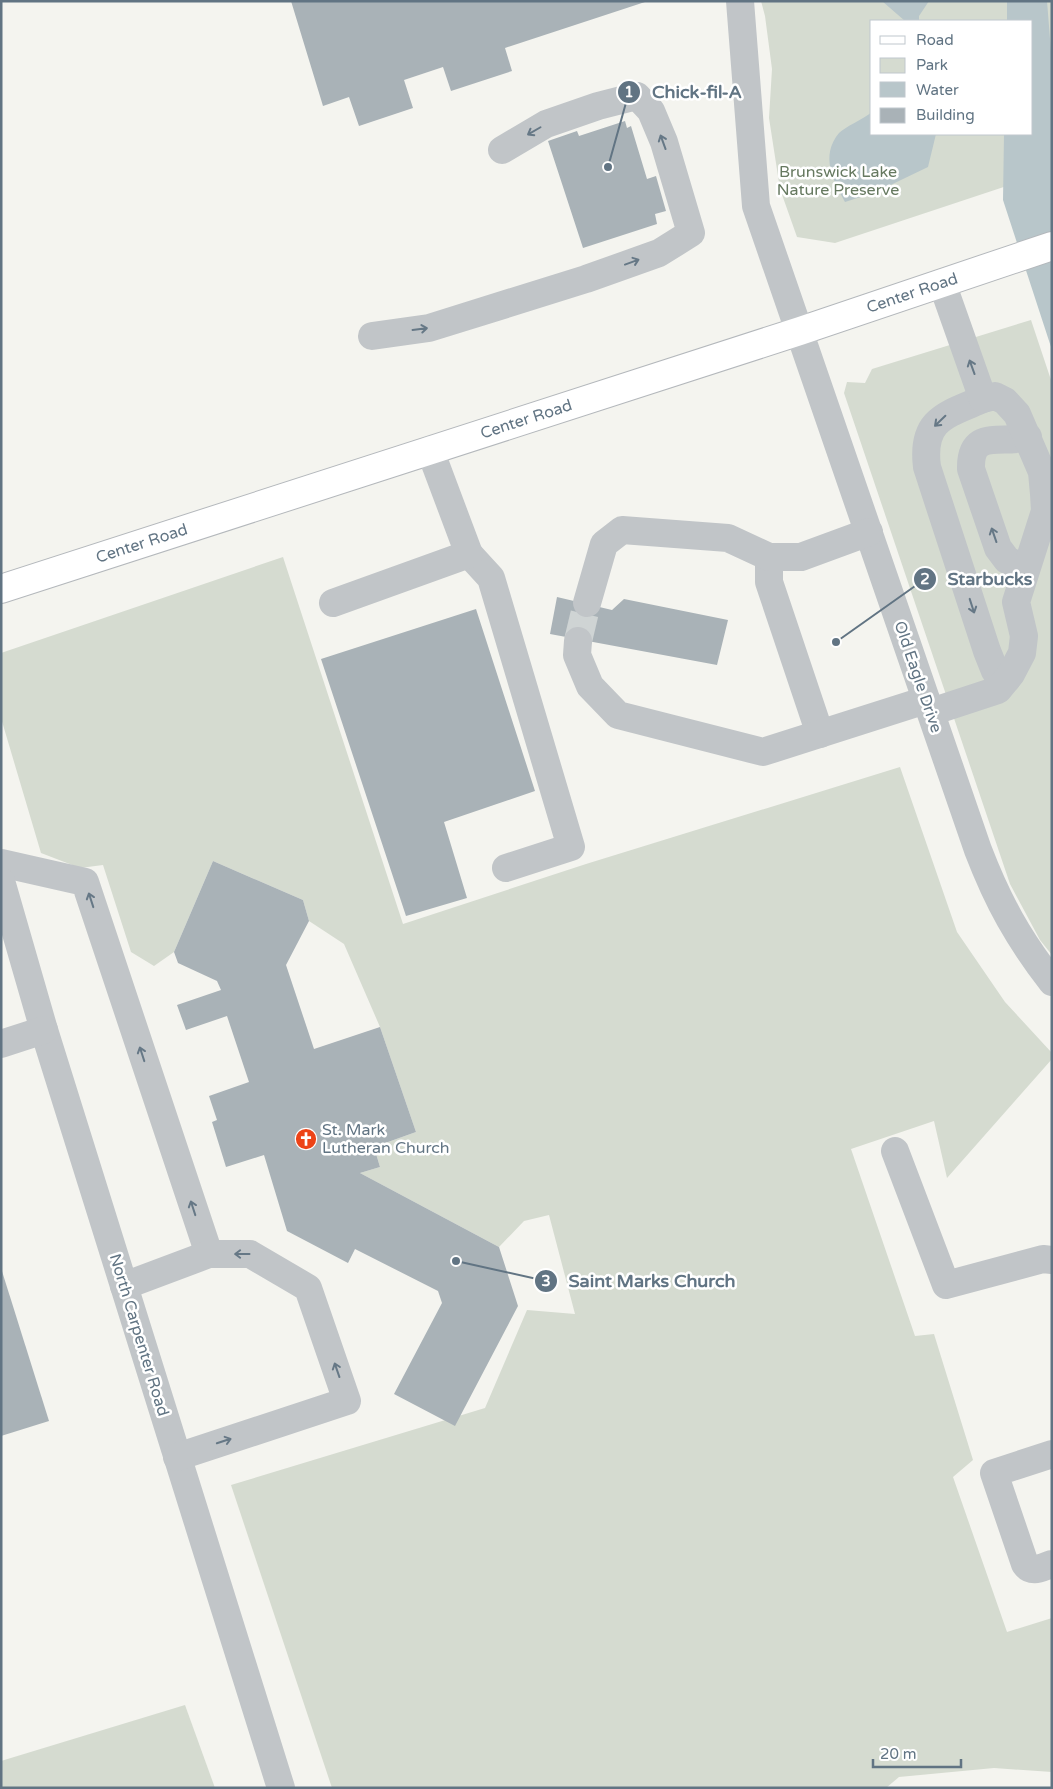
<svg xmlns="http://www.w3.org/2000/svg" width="1053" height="1789" font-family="'Varela Round',sans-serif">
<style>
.green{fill:#d5dbd0;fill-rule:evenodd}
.water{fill:#b8c6ca}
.building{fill:#a9b2b7}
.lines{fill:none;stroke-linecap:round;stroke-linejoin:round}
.minor-tunnel{stroke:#cfd4d4;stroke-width:28;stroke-dasharray:28 14;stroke-linecap:butt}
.major-casing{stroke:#b4b8bc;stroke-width:30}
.minor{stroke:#c1c5c8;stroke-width:28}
.major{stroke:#fff;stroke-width:28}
.oneway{stroke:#667886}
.labels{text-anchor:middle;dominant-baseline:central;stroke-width:5;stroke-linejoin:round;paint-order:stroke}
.park-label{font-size:16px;fill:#667960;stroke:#fff}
.street-label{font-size:16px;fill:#617483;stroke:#fff}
.poi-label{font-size:16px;fill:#617483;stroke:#fff;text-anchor:start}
.leader{fill:none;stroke:#617483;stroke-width:2}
.callout-dot{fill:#617483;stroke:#fff;stroke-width:2}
.mark-label{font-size:15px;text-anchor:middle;font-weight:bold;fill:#fff}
.callout-label{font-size:18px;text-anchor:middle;font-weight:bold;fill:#617483;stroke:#fff;stroke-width:5;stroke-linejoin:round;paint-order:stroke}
</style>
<rect width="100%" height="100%" fill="#f4f4ef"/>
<g class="green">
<path d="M761 1H1052V171L835 243 797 237 780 189 769 118 772 69 765 16ZM872 21H1032V134H872Z"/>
<polygon points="1031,320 1052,383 1052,955 1040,940 1010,884 844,393 847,382 865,383 872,369"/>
<polygon points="283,557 403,924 586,864 900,767 957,932 1005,1002 1052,1053 1052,1059 947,1178 934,1121 851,1149 915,1336 934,1334 973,1460 953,1477 1007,1632 1052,1618 1052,1772 994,1768 899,1777 886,1788 332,1788 231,1485 485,1408 527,1310 575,1314 549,1215 524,1221 499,1247 360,1173 380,1167 374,1147 416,1132 380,1027 344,944 309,921 303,900 213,861 174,952 154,966 131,952 103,865 80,868 41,853 1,718 1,653"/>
<polygon points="185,1705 215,1788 1,1788 1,1761"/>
</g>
<g class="water">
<polygon points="882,1 929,1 919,16 919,21 905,21"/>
<polygon points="1007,1 1047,1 1052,64 1052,350 1003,200 1004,134 1032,134 1032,21 1007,21"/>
<path d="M872 112V134H936L928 167 876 192 845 202C833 180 820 156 839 133 845 127 863 119 872 112Z"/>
</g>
<g class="building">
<polygon points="291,1 644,1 645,2 505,48 512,71 451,91 443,67 404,80 413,108 359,126 349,97 323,106"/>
<polygon points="625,121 627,128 631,126 647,179 656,176 666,211 655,214 657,224 583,248 548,141 577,131 579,136"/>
<polygon points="557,597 612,610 624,599 728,620 717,665 550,634"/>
<polygon points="476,609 535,791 444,822 467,898 406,916 321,659"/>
<polygon points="213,861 303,900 309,921 286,965 314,1049 380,1027 416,1132 374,1147 380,1167 360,1173 499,1247 518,1306 455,1426 394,1394 442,1303 438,1291 355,1249 348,1263 287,1231 264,1155 226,1167 212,1122 217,1120 209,1096 249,1082 227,1016 186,1030 177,1005 221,990 217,981 178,963 174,952"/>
<polygon points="1,1268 49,1421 1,1436"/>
</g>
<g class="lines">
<polyline class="minor-tunnel" points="578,641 587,603"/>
<g class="major-casing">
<g id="major">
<path id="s1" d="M1 589 800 331 1052 246"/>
</g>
</g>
<g class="minor">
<path d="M740 1 756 206 978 850C998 902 1018 938 1052 982"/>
<polyline points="372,336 429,328 586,279 659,253 691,233 664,142 651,111 637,96 598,106 546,124 502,150"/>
<path d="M983 399C946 415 921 419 927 467L987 651 995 671 1007 679"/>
<polyline points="469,554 491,578 571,847 506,868"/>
<polyline points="769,557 769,582 820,734"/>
<path d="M1025 569 1007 560 998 548 971 469C970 427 1003 445 1028 437"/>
<polyline points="333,603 469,554 430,450"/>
<polyline points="587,603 604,544 622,530 728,538 769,557 801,557 869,532"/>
<polyline points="578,641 577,655 590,686 618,715 763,752 926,700"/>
<polyline points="931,712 998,690 1011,674 1022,653 1024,636 1016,602 1045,511 1044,494 1042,472 1017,414 1005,401 995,396 983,399 942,283"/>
<polyline points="1,863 85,882 209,1254"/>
<polyline points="1,881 44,1030 281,1788"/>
<polyline points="1,1044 44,1030"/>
<polyline points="895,1151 946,1285 1043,1259 1052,1260"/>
<polyline points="124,1286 209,1254 250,1254 308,1288 347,1401 177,1457"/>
<path d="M1052 1454 994 1473 1025 1564C1032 1574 1042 1567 1052 1564"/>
</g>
<use href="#major" class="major"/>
</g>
<defs><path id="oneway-shaft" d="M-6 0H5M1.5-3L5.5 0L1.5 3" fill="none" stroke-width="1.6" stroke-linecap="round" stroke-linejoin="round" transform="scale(1.25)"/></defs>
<g class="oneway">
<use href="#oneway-shaft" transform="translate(534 131) rotate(150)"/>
<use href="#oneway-shaft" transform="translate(663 142) rotate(-110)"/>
<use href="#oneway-shaft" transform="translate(632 262) rotate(-20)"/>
<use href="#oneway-shaft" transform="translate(420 329) rotate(-7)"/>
<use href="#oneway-shaft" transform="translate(972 367) rotate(-110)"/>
<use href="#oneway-shaft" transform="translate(940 421) rotate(136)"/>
<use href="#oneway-shaft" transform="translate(994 535) rotate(-109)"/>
<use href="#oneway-shaft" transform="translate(972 606) rotate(72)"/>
<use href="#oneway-shaft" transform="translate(91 900) rotate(-108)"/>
<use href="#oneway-shaft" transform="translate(142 1054) rotate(-108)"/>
<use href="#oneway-shaft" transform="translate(193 1208) rotate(-108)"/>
<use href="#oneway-shaft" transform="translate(242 1254) rotate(180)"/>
<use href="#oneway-shaft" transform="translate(337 1370) rotate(-109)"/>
<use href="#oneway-shaft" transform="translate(224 1441) rotate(-18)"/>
</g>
<defs>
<g id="church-disc" transform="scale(1.125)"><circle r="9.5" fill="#ed4317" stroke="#fff"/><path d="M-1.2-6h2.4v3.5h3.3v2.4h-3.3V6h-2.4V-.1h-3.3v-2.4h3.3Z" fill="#fff"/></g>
</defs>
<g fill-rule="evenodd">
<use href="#church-disc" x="306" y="1139"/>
</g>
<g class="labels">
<g class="park-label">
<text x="838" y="172">Brunswick Lake<tspan x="838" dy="18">Nature Preserve</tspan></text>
</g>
<g class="street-label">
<text stroke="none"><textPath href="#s1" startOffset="958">Center Road</textPath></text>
<text stroke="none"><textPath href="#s1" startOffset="552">Center Road</textPath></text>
<text stroke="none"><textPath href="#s1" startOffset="148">Center Road</textPath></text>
<text transform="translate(918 677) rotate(71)">Old Eagle Drive</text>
<text transform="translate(139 1335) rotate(73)">North Carpenter Road</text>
</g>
<g class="poi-label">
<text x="322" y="1130">St. Mark<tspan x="322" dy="18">Lutheran Church</tspan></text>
</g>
</g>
<path class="leader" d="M608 167L629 92M836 642L925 579M456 1261L546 1281"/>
<g class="callout-dot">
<circle cx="608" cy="167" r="5"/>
<circle cx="836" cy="642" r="5"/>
<circle cx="456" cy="1261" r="5"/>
<circle cx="629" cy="92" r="12"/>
<circle cx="925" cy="579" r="12"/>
<circle cx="546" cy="1281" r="12"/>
</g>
<g class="mark-label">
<text x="629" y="97">1</text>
<text x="925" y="584">2</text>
<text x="546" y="1286">3</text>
</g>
<g class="callout-label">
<text x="697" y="98">Chick-fil-A</text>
<text x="990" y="585">Starbucks</text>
<text x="652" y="1287">Saint Marks Church</text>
</g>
<rect width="1053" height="1789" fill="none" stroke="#617483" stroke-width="5"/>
<rect x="870" y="20" width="162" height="115" fill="#ffffff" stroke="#c0c7cd"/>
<rect x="880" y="36" width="25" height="8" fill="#ffffff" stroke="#c0c7cd"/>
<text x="916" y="45" font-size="15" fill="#617483">Road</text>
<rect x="880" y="58" width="25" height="15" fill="#d5dbd0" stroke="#c0c7cd"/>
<text x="916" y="70" font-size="15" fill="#617483">Park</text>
<rect x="880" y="82" width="25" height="15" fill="#b8c6ca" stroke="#c0c7cd"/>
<text x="916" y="95" font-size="15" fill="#617483">Water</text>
<rect x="880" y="108" width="25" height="15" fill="#a9b2b7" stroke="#c0c7cd"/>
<text x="916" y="120" font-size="15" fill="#617483">Building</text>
<path d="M873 1759v8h88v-8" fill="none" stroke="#617483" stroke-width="2.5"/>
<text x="880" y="1759" font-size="15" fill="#617483" stroke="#ffffff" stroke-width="4" paint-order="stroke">20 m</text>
</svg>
